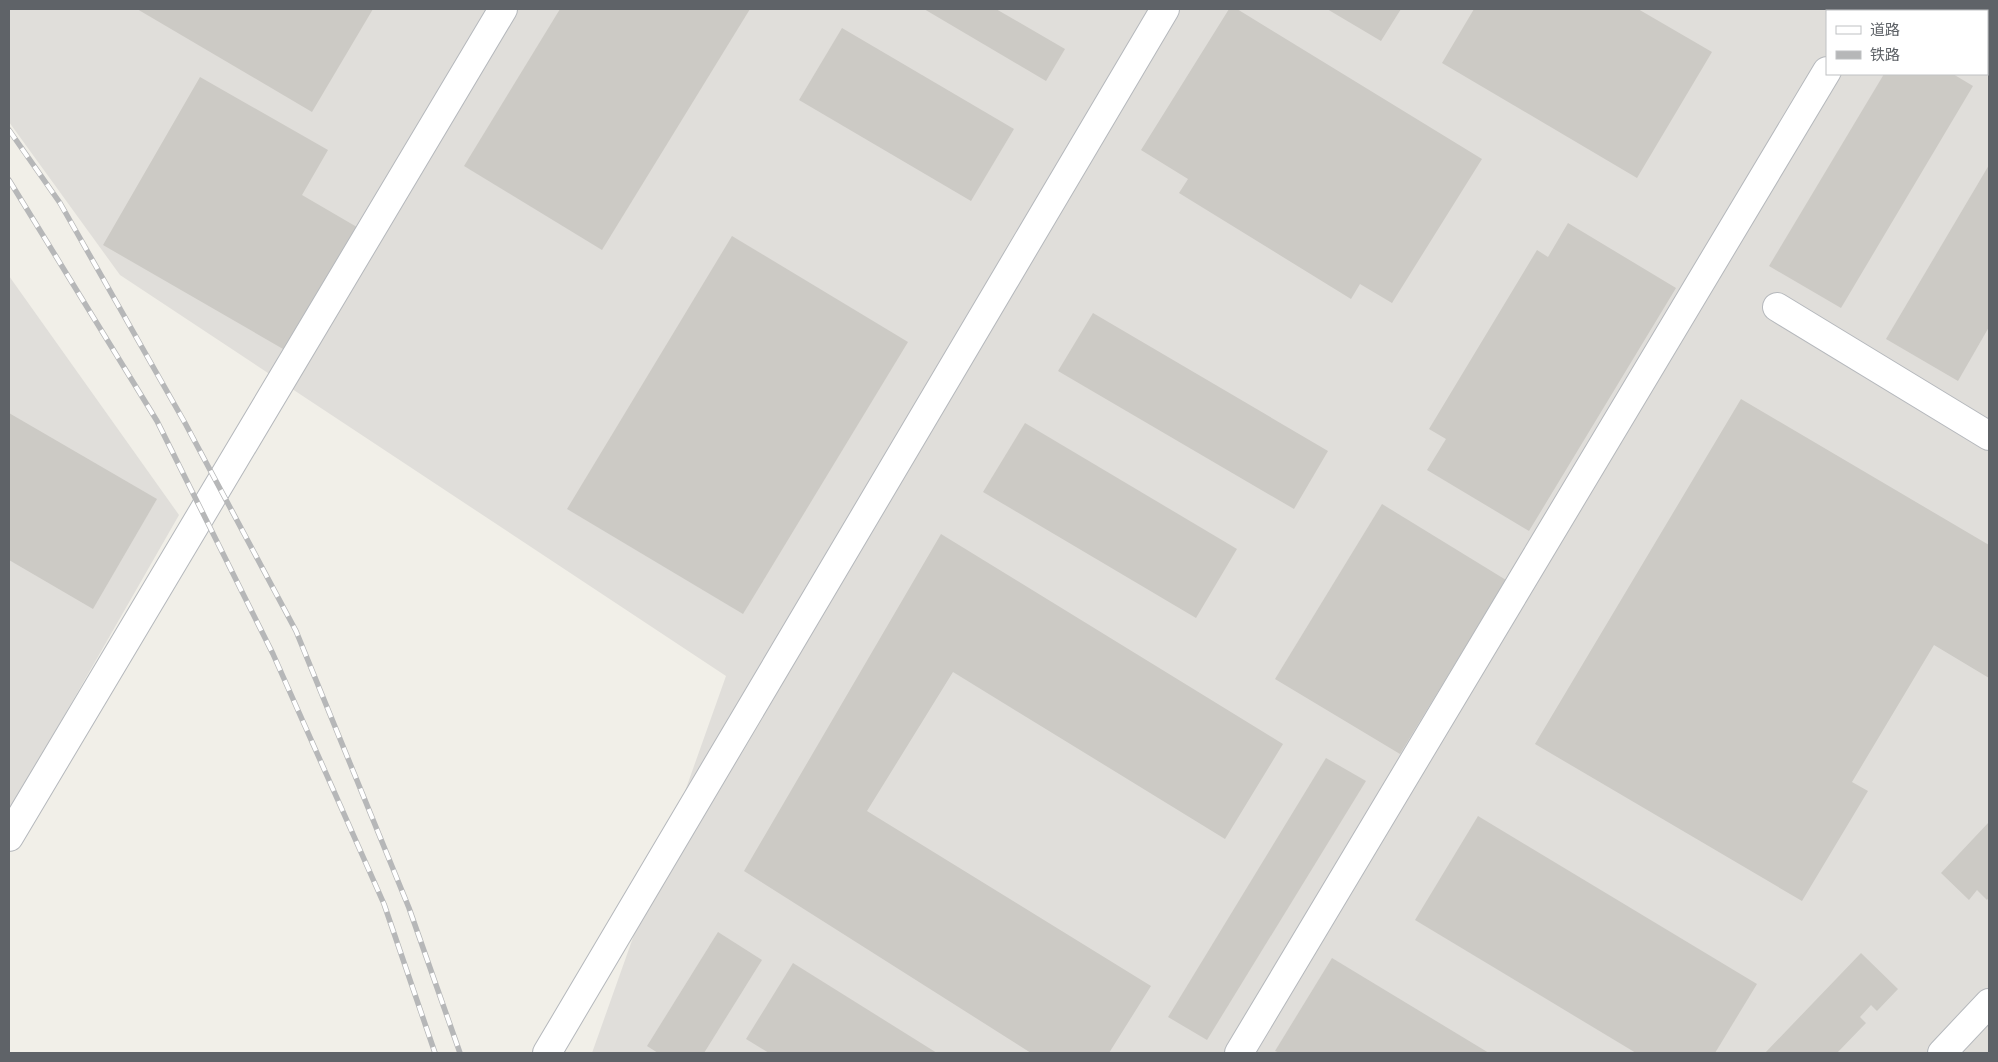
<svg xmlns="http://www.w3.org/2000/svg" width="1998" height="1062" font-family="Mulish,'Noto Sans SC',sans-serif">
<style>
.industrial{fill:#e0deda;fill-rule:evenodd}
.building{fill:#cccac5}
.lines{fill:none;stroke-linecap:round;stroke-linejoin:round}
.minor-casing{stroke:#b5b8bc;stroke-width:30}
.minor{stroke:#fff;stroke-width:28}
.rail-casing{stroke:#b6b7b8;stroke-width:5.5}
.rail{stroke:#fff;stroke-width:4;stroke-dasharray:11;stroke-linecap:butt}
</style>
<rect width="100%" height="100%" fill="#f1efe8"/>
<g class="industrial">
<path d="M9 9H1989V1053H592L726 676 120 275 9 122ZM1827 11H1987V74H1827Z"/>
<polygon points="9,276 179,515 9,812"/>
</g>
<g class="building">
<polygon points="137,9 373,9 312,112"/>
<polygon points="560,9 750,9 602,250 464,166"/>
<polygon points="924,9 996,9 1065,49 1046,81"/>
<polygon points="1229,9 1237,9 1482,159 1392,303 1360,284 1351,299 1179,193 1188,179 1141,150"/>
<polygon points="1327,9 1401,9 1381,41"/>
<polygon points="1474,9 1638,9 1712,52 1637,178 1442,63"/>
<polygon points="842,28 1014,129 971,201 799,100"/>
<polygon points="1884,74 1953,74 1973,86 1841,308 1769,266"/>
<polygon points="200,77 328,150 302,195 362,230 290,353 103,245"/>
<polygon points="1989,165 1989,327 1958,381 1886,339"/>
<polygon points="1568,223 1676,288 1529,531 1427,470 1446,439 1429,429 1537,250 1548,257"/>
<polygon points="732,236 908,342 743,614 567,509"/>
<polygon points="1093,313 1328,451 1294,509 1058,371"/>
<polygon points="1741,399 1989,545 1989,678 1934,645 1852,782 1868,791 1802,901 1535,744"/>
<polygon points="9,413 157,499 93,609 9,560"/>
<polygon points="1025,423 1237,549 1196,618 983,492"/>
<polygon points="1382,504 1506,580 1400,754 1275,679"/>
<polygon points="941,534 1283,744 1225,839 953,672 867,811 1151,986 1109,1053 1031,1053 744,871"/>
<polygon points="1326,758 1366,781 1207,1040 1168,1017"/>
<polygon points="1478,816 1757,984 1715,1053 1636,1053 1415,920"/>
<polygon points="1989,822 1989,897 1987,900 1977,890 1969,900 1941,873"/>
<polygon points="718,932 762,960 704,1053 658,1053 647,1046"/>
<polygon points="1861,953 1898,989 1877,1011 1871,1005 1860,1017 1866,1023 1837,1053 1765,1053"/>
<polygon points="1332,958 1489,1053 1280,1053 1275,1051"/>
<polygon points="793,963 937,1053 769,1053 746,1039"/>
</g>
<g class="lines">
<g class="minor-casing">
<g id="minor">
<polyline points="1964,9 1968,11"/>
<polyline points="1862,11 1864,9"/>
<polyline points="1987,23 1989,25"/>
<polyline points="1777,307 1989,436"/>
<polyline points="9,837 503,9"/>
<polyline points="547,1053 1165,9"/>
<polyline points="1239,1053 1827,71"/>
<polyline points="1942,1053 1989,1003"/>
</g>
</g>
<use href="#minor" class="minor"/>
<g class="rail-casing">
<g id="rail">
<polyline points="9,130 60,203 185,423 296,631 409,908 460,1053"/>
<polyline points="9,180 157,421 273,654 384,904 435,1053"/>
</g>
</g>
<use href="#rail" class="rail"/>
</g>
<rect width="1998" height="1062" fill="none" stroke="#5f6368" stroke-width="20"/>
<rect x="1826" y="10" width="162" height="65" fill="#ffffff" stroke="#bfc1c3"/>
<rect x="1836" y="26" width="25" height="8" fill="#ffffff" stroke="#bfc1c3"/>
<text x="1870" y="35" font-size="15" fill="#5f6368">道路</text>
<rect x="1836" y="51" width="25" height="8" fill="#b6b7b8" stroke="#bfc1c3"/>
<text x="1870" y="60" font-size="15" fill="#5f6368">铁路</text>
</svg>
